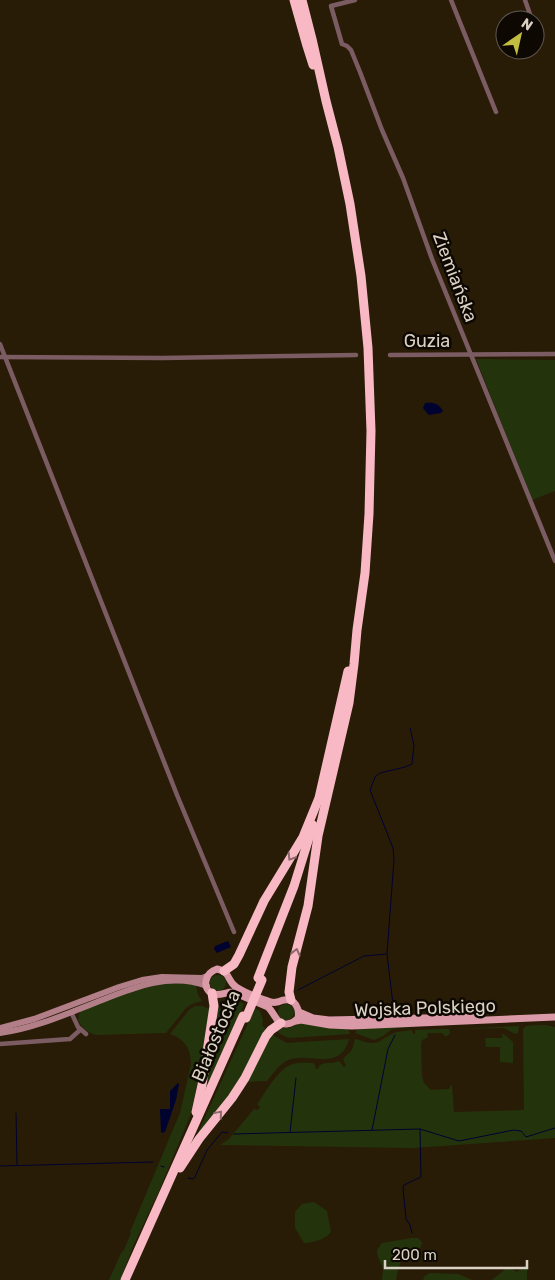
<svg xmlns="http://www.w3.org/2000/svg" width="555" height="1280" font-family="Rubik,sans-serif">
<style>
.green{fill:#23340d}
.water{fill:#000230}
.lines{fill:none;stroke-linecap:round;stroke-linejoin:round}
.stream{stroke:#000230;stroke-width:1}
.street{stroke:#7c5c63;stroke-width:4.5}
.secondary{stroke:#b27f89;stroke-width:6}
.primary{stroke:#db9aa7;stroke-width:7}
.highway{stroke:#f8b8c4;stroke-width:9}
.highway-bridge{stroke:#f8b8c4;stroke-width:9}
.oneway{stroke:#8e696d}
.labels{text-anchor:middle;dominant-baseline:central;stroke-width:5;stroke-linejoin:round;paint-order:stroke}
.street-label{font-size:18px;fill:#dad1c4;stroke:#0d0802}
</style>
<rect width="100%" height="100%" fill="#291c07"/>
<g class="green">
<polygon points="476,359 555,360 555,491 532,500"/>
<circle cx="218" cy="983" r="8"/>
<path d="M175 983 196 985 198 995 202 1001 192 1004 186 1008 166 1033 97 1035C87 1033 83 1029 78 1020L79 1014 81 1011 145 986Z"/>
<polygon points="234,1000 239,1001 244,1004 200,1104 216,1009 225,1009"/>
<circle cx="286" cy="1012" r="8"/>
<path d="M195 1006H202L210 1009 201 1069 190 1116 159 1191 134 1244 120 1280H109L121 1253 124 1250 131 1233 130 1232 180 1113 191 1064C191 1049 185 1039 170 1034L189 1010Z"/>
<polygon points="255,1008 260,1011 263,1020 262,1025 267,1030 239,1082 225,1102 196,1137"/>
<polygon points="301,1023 346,1028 349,1031 350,1034 289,1038 280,1034 275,1029 282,1027 289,1028"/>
<polygon points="411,1025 412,1027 392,1029 383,1036 374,1040 355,1033 358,1028"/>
<path d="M535 1025H546L555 1027V1138L413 1148 220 1145 229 1139 254 1109 258 1110 260 1107 257 1104C266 1092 276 1072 290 1065 297 1062 306 1063 313 1063L315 1065 316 1069H318C320 1060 332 1065 339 1061L344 1067 346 1066 343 1059 352 1050 355 1039C361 1040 366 1043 371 1043 380 1044 384 1037 392 1034 397 1031 406 1031 412 1030L413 1034H415V1030L449 1029 450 1033 447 1036H445L442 1033H428L427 1034 428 1037 422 1040 421 1044 422 1076 424 1083 431 1090 449 1089 450 1088V1085L452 1086 454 1112 524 1110 523 1029 526 1026Z"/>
<polygon points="519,1026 518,1033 515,1034 504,1028 456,1029"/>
<polygon points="501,1033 506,1036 513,1042 513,1063 500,1062 500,1047 486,1047 485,1038 503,1038"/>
<path d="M271 1034 287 1043 349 1039C340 1074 306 1050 286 1061 278 1066 272 1075 267 1081L246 1082Z"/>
<path d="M314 1202 327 1211 331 1232C326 1239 313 1243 304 1243L295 1228V1212L302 1204Z"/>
<polygon points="411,1238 418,1238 422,1242 421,1247 402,1257 397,1274 396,1280 382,1280 383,1268 378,1257 377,1250 382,1243"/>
<polygon points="527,1264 527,1280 492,1280 508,1267 517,1272"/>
<polygon points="430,1273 458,1274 472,1280 423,1280 425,1276"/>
</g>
<g class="water">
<path d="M425 403C434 402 439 404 443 411L441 413 429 415 426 412 423 408Z"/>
<polygon points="228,941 231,947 217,953 214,949 215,946"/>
<polygon points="178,1083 179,1084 176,1100 165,1132 161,1133 160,1109 170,1109 170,1091"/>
</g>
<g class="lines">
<g class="stream">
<polyline points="298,990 364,956 386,954"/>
<polyline points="394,1013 387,954 394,859 393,848 370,790 375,777 380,773 405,767 412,764 414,745 410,728"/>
<polyline points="16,1113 17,1165"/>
<polyline points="372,1130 388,1049 395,1035"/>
<polyline points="290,1132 296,1078"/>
<polyline points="234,1134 420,1129 459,1141 514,1130 521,1131 526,1137 555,1128"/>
<polyline points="0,1166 153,1162"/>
<polyline points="161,1166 164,1167"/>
<polyline points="188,1178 193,1179 195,1177 207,1150 222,1132 228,1133"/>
<polyline points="412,1233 410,1225 406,1219 403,1188 404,1185 421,1177 420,1129"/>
</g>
<g class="street">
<polyline points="355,0 331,6 342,44 347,46 351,50 360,72 382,130 403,178 432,259 555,561"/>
<polyline points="451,0 496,112"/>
<polyline points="525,0 532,20"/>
<polyline points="0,344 177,795 234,932"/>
<polyline points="390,355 555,354"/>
<polyline points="0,357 162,358 356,355"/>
<polyline points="71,1012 78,1027 86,1034"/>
<polyline points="0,1044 70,1039 80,1030"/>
</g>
<g class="secondary">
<polyline points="0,1028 34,1019 119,987 142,980 162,977 202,978 207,976"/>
<path d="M0 1033C31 1029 62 1016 92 1004 128 990 167 971 207 986"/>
</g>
<g class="primary">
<path d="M217 969C231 972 227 981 236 987 245 993 256 997 265 1000 269 1002 273 1003 277 1002 279 1002 282 1000 284 1000 295 998 300 1009 298 1018 292 1025 281 1027 276 1018 273 1014 272 1011 268 1007L233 992C226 992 220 996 213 994 201 988 205 973 217 969Z"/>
<polyline points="299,1012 313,1018 329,1020 472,1017"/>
<polyline points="296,1021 301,1020 330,1025 352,1026 555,1017"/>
</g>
<g class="highway">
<polyline points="294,0 307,46 313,65"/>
<polyline points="224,971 234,964 239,955 264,901 303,837 319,798 348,671"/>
<polyline points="258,978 294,886 313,825"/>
<polyline points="291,1000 289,992 292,967 308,906 318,836 349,703 354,664 357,630 365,573 369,514 371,431 368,348 361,276 350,204 338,147 326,101 312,39 302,0"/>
<polyline points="196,1112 202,1085 214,1006 212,993"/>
<polyline points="180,1168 199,1139 232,1098 245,1078 266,1036 271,1030 281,1023"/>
<polyline points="125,1280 243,1016"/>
</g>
<polyline class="highway-bridge" points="246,1018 262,980"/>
</g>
<defs><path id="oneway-chevron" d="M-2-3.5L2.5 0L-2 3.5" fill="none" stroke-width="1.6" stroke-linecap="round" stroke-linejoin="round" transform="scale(1.25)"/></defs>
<g class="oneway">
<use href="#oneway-chevron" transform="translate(291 857) rotate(123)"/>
<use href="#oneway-chevron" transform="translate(296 952) rotate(-76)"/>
<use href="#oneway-chevron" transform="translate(219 1114) rotate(-50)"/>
</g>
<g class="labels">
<g class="street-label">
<text transform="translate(455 277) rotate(69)">Ziemiańska</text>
<text x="427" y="341">Guzia</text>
<text transform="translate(425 1008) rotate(-2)">Wojska Polskiego</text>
<text transform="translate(216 1036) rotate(-67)">Białostocka</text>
</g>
</g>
<g transform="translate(520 35) rotate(34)"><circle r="24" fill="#0d0802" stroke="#5f5850"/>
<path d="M0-4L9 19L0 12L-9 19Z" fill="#c1bd40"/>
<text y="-8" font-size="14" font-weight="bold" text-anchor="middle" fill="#dad1c4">N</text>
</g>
<path d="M385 1260v8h142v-8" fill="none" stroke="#dad1c4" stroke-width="2.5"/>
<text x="392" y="1260" font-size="15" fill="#dad1c4" stroke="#0d0802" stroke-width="4" paint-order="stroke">200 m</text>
</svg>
